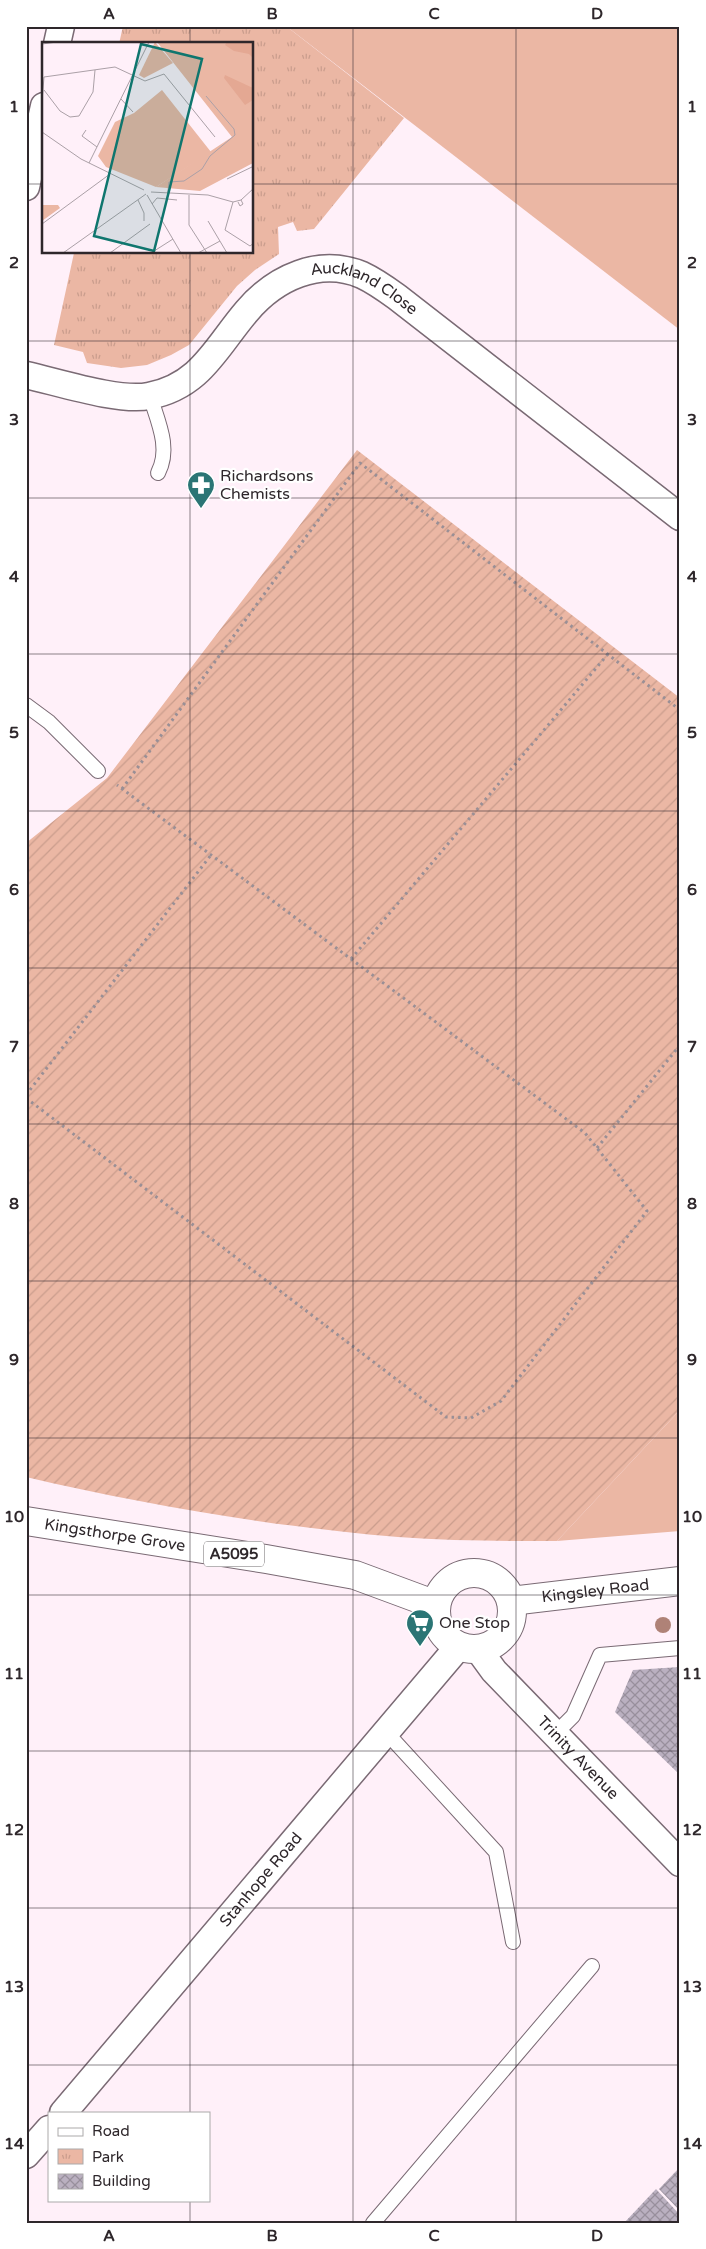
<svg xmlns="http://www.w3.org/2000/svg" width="706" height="2249" font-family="'Varela Round',sans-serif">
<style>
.grass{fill:#ebb7a4}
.park{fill:url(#park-tufts)}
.garden{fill:url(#garden-furrows)}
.building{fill:url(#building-cross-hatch)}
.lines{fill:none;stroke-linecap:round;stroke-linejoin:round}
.lane-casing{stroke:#7a6a74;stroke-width:16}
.street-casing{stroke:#7a6a74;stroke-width:29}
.primary-casing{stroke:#7a6a74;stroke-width:30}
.path{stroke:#9a8f95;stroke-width:3;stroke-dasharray:2.5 4;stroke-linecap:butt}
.lane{stroke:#fff;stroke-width:14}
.street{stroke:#fff;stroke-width:26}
.primary{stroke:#fff;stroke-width:28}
.tree{fill:#af8277}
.grid{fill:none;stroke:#2e272b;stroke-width:1;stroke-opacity:0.55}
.labels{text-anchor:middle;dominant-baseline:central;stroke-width:4.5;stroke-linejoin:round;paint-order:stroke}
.shield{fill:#fff;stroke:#6d686b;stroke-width:1}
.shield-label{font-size:15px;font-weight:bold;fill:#2e272b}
.street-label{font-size:16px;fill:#2e272b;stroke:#fff}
.poi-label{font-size:16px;fill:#2e272b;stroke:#fff;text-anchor:start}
.inset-road{fill:none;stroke:#aba0a7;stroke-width:1}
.view{fill:#0f766e;fill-opacity:0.15;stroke:#0f766e;stroke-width:2.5}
.inset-edge{fill:none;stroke:#2e272b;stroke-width:2.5}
.neatline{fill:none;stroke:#2e272b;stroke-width:2}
.grid-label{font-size:16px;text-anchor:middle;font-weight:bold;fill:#2e272b}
</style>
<defs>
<pattern id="park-tufts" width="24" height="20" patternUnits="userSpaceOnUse" patternTransform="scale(1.25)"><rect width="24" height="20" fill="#ebb7a4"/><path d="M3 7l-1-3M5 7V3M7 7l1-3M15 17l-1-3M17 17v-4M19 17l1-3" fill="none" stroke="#ca9d8d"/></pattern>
<pattern id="garden-furrows" width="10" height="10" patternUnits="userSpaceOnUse" patternTransform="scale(1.25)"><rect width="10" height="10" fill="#ebb7a4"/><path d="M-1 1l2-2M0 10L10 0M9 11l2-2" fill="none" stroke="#ca9d8d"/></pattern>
<pattern id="building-cross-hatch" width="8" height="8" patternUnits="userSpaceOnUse" patternTransform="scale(1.25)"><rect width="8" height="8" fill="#bab0c0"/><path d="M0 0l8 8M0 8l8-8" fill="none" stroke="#988f9c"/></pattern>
</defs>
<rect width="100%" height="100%" fill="#fff0f9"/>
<g class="grass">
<polygon points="286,26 680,26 680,330"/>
<polygon points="680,1410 680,1531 557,1541"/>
</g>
<polygon class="park" points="123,26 286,26 404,118 314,229 297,231 293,222 278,227 279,254 255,270 237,286 189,345 171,355 147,365 121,368 87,363 83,352 54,345 74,253 252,252 252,44 119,44"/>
<path class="garden" d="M357 450 680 698V1410L557 1541C504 1541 451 1541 398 1537 276 1527 145 1505 26 1477V843L107 778Z"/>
<g class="building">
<polygon points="680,1667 680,1775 615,1712 633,1670"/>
<polygon points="680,2167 680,2211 659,2189"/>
<polygon points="656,2189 680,2215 680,2223 624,2223"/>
</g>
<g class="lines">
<g class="lane-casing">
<g id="lane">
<path d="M150 396C158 422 171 448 158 473"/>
<polyline points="26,705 49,722 98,771"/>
<polyline points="386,1732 496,1852 513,1942"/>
<polyline points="555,1734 573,1716 600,1655 680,1648"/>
<polyline points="373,2223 592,1966"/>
</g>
</g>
<g class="street-casing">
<g id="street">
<polyline points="57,44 61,26"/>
<polyline points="26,187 44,106"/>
<path id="s1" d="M26 375C58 382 119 402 149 396 201 386 216 347 247 311 275 278 319 257 362 275 375 281 386 289 397 297L680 517"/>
<path id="s2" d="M478 1649 494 1671 680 1863"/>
<path id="s3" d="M63 2113 459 1646"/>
<polyline points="26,2155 49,2129"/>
</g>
</g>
<g class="primary-casing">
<g id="primary">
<path id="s4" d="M26 1521 266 1559 355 1575 436 1605"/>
<circle cx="474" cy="1611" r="38"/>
<path id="s5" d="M511 1601 680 1581"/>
</g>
</g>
<g class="path">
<polyline points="122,789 360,463 680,710"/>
<polyline points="351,959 608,654"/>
<polyline points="26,1095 211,855"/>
<polyline points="26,1098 446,1417 471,1418 501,1401 647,1211 585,1133 117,785"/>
<polyline points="597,1148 680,1045"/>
</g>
<use href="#lane" class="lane"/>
<use href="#street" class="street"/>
<use href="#primary" class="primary"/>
</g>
<circle class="tree" cx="663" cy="1625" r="8"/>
<path class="grid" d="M190 26V44M353 26V2223M516 26V2223M26 184H44M252 184H680M190 252V2113M26 341H680M26 498H680M26 654H680M26 811H680M26 968H680M26 1124H680M26 1281H680M26 1438H680M26 1595H680M26 1751H680M26 1908H680M26 2065H680M190 2200V2223"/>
<defs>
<g id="pharmacy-pin" transform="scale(1.4375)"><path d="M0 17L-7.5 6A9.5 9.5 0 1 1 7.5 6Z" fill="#2b7575" stroke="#fff"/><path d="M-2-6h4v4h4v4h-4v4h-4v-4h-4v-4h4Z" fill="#fff"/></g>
<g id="supermarket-pin" transform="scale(1.4375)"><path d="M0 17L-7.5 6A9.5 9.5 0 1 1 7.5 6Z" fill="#2b7575" stroke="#fff"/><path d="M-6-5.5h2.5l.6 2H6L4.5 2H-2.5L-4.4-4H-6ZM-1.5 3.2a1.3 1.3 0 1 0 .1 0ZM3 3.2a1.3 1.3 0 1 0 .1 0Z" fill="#fff"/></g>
</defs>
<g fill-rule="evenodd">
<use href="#pharmacy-pin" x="201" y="485"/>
<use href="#supermarket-pin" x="420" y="1623"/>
</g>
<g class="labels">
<rect class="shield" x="204" y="1541.5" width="60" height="25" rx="4"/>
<g class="shield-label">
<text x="234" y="1554">A5095</text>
</g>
<g class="street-label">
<text stroke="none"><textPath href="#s1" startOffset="394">Auckland Close</textPath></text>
<text stroke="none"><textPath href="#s4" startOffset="90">Kingsthorpe Grove</textPath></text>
<text stroke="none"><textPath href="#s5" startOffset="85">Kingsley Road</textPath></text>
<text stroke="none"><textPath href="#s2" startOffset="148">Trinity Avenue</textPath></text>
<text stroke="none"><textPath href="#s3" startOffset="306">Stanhope Road</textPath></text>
</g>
<g class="poi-label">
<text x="220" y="476">Richardsons<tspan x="220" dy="18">Chemists</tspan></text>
<text x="439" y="1623">One Stop</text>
</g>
</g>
<g transform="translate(42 42)">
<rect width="211" height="211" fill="#fff0f9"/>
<path d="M115 0H211V121L158 149 114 145 190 95ZM0 163H16L18 166 0 179Z" fill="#ebb7a4"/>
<path d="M185 0H211V16L207 12 192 9 183 3ZM183 33 211 46V58L203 63 182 36Z" fill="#e4a893"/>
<path d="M113 0 131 21 102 36 97 33Z" fill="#ebb7a4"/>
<path d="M120 48 169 110 114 145 64 125 56 114 73 80 92 71Z" fill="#ebb7a4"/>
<path class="inset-road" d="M0 2 15 0M2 48 18 69 28 75 37 74 51 50 53 28M79 57 91 70M0 59 2 35 73 25 103 39 122 32 173 95M44 88 40 94 55 105M0 90 39 117 102 148M47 121 107 0M185 137 212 124M109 150 166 153 191 160 199 158 201 162 198 164 196 160M105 153 139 211M147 153V183L165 211M96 158 102 171V179M125 158 127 140 142 139 160 127 168 114 193 93 192 87 164 54M199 158 212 146M191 160 183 188 208 204 212 201M110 162 115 156 135 158M166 179 185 211M0 182 68 132M21 211 104 152M68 211 108 182M109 211 131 197M156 211 178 199"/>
<path class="view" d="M99 2 160 17 112 209 52 194Z"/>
<rect width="211" height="211" class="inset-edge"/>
</g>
<rect width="706" height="2249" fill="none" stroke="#ffffff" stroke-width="55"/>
<rect x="48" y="2112" width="162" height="90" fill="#ffffff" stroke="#aba9aa"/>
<rect x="58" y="2128" width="25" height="8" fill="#ffffff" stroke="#aba9aa"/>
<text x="92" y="2136" font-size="15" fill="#2e272b">Road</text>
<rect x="58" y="2149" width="25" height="15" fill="url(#park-tufts)" stroke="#aba9aa"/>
<text x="92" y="2162" font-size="15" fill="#2e272b">Park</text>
<rect x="58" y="2174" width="25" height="15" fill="url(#building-cross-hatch)" stroke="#aba9aa"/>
<text x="92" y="2186" font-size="15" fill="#2e272b">Building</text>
<rect x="28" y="28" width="650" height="2194" class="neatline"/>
<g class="grid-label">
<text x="109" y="19">A</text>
<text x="272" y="19">B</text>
<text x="434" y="19">C</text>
<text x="597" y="19">D</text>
<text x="14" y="112">1</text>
<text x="692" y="112">1</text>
<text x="14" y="268">2</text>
<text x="692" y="268">2</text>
<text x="14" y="425">3</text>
<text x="692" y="425">3</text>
<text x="14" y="582">4</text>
<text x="692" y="582">4</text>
<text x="14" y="738">5</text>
<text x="692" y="738">5</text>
<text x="14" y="895">6</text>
<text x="692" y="895">6</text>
<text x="14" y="1052">7</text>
<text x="692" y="1052">7</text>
<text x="14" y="1209">8</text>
<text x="692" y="1209">8</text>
<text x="14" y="1365">9</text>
<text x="692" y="1365">9</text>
<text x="14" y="1522">10</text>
<text x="692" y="1522">10</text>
<text x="14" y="1679">11</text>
<text x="692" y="1679">11</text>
<text x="14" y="1835">12</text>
<text x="692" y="1835">12</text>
<text x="14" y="1992">13</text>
<text x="692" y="1992">13</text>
<text x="14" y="2149">14</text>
<text x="692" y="2149">14</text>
<text x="109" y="2241">A</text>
<text x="272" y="2241">B</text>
<text x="434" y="2241">C</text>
<text x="597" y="2241">D</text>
</g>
</svg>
